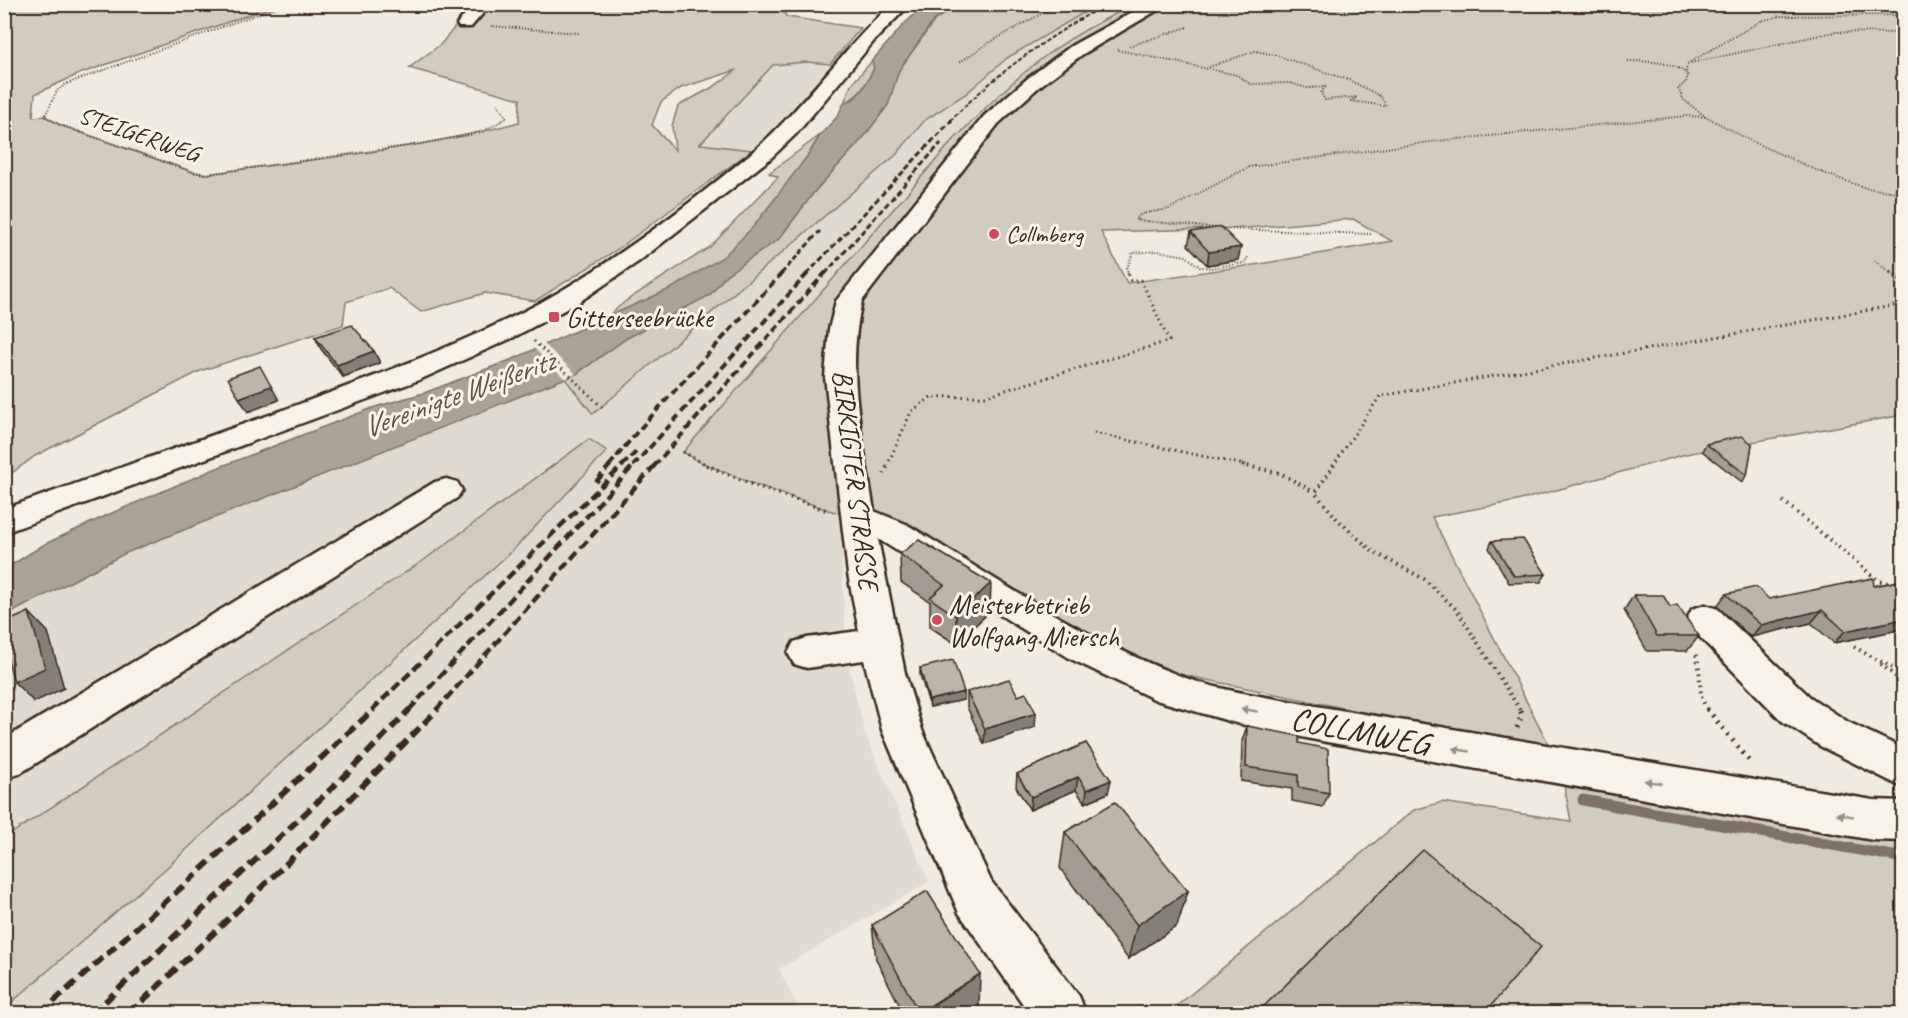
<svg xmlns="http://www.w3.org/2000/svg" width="1908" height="1018" font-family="Caveat,sans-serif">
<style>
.built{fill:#e0dbd0}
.green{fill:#d1cbc0;stroke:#867a6f;stroke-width:1.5;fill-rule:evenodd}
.water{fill:#aaa296;stroke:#7e7266;stroke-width:1.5}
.pier{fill:#efebe0}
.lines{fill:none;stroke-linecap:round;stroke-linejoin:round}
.stream{stroke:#7e7266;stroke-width:11}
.minor-casing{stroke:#3b2a1e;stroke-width:5}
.major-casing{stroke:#3b2a1e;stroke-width:5}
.path-far3{stroke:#3b2a1e;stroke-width:2;stroke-dasharray:1 2;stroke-linecap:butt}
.path-far2{stroke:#3b2a1e;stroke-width:3;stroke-dasharray:1.5 4;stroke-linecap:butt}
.path-far1{stroke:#3b2a1e;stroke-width:4;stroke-dasharray:1.5 4.5;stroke-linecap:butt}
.path{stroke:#3b2a1e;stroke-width:5;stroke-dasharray:2 6;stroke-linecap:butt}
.minor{fill:#f7f3e8;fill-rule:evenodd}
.major{fill:#f7f3e8;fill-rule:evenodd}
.rail-far4{stroke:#3b2a1e;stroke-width:2;stroke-dasharray:4.5 2;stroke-linecap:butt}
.rail-far3{stroke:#3b2a1e;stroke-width:3;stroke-dasharray:6 3;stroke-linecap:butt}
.rail-far2{stroke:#3b2a1e;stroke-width:4;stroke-dasharray:8 4;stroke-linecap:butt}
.rail-far1{stroke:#3b2a1e;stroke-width:4.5;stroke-dasharray:10 4.5;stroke-linecap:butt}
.rail{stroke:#3b2a1e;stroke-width:6;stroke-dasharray:12 6;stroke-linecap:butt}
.wall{fill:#a39c92;stroke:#3b2a1e;stroke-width:1.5}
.shaded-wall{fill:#847f77;stroke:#3b2a1e;stroke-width:1.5}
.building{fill:#bdb5aa;stroke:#3b2a1e;stroke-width:1.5}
.oneway{fill:#998e83}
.poi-dot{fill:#d1495b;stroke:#f7f3e8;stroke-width:2}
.labels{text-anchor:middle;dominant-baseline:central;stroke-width:6;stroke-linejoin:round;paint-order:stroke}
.far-street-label{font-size:24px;fill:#3b2a1e;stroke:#f7f3e8}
.far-poi-label{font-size:24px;fill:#3b2a1e;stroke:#f7f3e8;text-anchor:start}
.poi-label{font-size:28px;fill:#3b2a1e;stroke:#f7f3e8;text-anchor:start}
.street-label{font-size:28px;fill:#3b2a1e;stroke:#f7f3e8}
.water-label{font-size:30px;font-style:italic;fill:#625448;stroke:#f7f3e8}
.near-street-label{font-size:33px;fill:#3b2a1e;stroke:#f7f3e8}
</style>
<rect width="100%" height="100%" fill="#efebe0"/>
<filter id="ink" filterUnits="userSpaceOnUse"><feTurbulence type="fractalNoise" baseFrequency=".0167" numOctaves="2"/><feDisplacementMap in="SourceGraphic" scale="12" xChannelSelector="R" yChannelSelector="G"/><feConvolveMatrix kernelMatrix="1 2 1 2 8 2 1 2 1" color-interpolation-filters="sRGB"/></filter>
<g filter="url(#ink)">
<g class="built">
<polygon points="1097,5 1133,5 1085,30 1037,62 992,99 948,146 683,451 751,483 840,514 846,655 865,734 929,882 779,969 801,1013 5,1013 5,1008 163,871 515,548 606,451 590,439 424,560 5,838 4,616 126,553 565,379 592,414 896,155 925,120 967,93 1007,58"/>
<polygon points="807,62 836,65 757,150 700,145 773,65"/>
</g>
<g class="green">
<path d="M4 5H277L79 74 35 94 33 117 45 116 60 125 193 172 207 174C311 159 418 150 519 122L520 99 409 68 441 44 469 10V5H778L787 17 861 28 830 64 807 62 773 65 700 144 752 150 618 249 535 301 485 293 421 312 389 288 346 302 343 325 200 371 35 456 5 478ZM737 70 713 87 678 106 672 126 675 150 652 125 661 102 681 88Z"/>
<polygon points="958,5 1097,5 1007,58 967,93 925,120 896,155 593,414 565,379 576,374 627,338 710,295 726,275 779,239 815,191 863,138 888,105 899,70 935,20"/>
<path d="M1133 5H1903V415L1686 454 1517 501 1432 517 1552 751 1168 672 994 592 858 518 828 510 751 483 698 461 683 452 948 146C976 117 1003 89 1035 64 1064 40 1099 22 1133 5ZM1353 219 1392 241 1260 264 1127 283 1101 232 1247 228Z"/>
<path d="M872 61 874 68C866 84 860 96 844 103L851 85Z"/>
<path d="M820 135C799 172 757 231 723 258 694 280 643 305 608 316L627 300 710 247 778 177 769 173Z"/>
<polygon points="589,439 607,451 515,548 402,652 163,871 5,1008 5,838 424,560"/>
<polygon points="1564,785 1903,840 1903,1013 1167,1014 1414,810 1442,802 1571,821"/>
</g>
<polygon class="water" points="925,5 958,5 934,20 899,70 888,105 863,138 815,191 779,239 726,275 710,295 627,338 576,374 126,553 5,616 5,569 45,544 112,513 217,468 375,407 424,393 513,359 672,288 723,257 753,227 809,154 820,135 837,117 844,103 853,99 862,90 874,69 872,61 904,24"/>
<polygon class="pier" points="543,343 576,374 565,379 533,347"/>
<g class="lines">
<polyline class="stream" points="1583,800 1904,858"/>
<g class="minor-casing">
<g id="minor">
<polygon points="468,4 484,4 484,12 471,27 459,27 457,24 468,11"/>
<path d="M1147 4H1168L1083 54 1040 86 998 124 862 301C845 374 863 439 874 511L906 524C994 577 1081 638 1178 675 1221 692 1270 697 1316 706L1873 800 1904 801V841L1873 840 1316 740 1236 723 1156 700 1071 659 878 539 905 673 922 730 991 881 1079 996 1086 1014H1030L959 913 882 730 864 660 807 668 794 664 788 653 794 642 807 638 859 631 848 574 825 377 829 329 836 301 984 116 1028 78 1071 46Z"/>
<polygon points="446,479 457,482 462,490 457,498 19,774 4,779 4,739 435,482"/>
<polygon points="1705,605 1718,609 1810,697 1848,722 1904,749 1904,788 1820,746 1782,721 1692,629 1687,619 1692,609"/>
</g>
</g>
<g class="major-casing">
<path id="major" d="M892 4H910L874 41 797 133 771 158 638 262 579 302 512 338 419 380 4 533V509C95 477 185 445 275 413 365 380 455 348 540 303 612 263 681 211 744 159 800 114 839 52 892 4Z"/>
</g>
<g class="path-far3">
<polyline points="285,4 66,84 57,91 45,116 60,125 193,172 207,174 421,144 480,133 507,118 497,103"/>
<polyline points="491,26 580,33"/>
<polyline points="1129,46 1188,27"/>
<polyline points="1118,50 1237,75 1250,84 1290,83 1307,88 1325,87 1321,93 1325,100 1357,97 1351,101 1386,106"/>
<path d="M1628 61C1650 62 1671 60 1688 75L1686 82 1678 89 1684 100 1706 117"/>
<polyline points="960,62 987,44 1059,4"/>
<polyline points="1691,63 1834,32 1904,33"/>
<polyline points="1209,67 1255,51 1276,55 1351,81 1380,96 1386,105"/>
<polyline points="1686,72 1687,64 1761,21 1780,16 1904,15"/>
<polyline points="1371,234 1226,229 1135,220 1141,214 1169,209 1249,167 1438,141 1687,116 1707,117 1753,142 1823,173 1866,188 1904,193"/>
<polyline points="1875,261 1892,274"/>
<polyline points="1128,274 1127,268 1133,253 1158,251 1186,256 1200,267 1211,268 1244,263 1249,256"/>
</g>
<g class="path-far2">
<polyline points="1890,272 1904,282"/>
<polyline points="534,341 602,407"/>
<polyline points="1094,433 1249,466"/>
<polyline points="683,452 709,466"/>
<polyline points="887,466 911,412 931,397 986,396 1169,341 1141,280 1130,280 1128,272"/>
<polyline points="1333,466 1380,396 1904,304"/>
</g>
<g class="path-far1">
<polyline points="706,465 753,485 826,510"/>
<polyline points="1242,465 1280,473 1314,492"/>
<polyline points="1334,465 1315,493 1338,520 1372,551 1424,579 1457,610 1520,710"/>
<polyline points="884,474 888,465"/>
<polyline points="1783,501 1879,581 1892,584"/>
<polyline points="1854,647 1904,674"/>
<path d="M1696 655C1703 674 1696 694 1708 710"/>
<polyline points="1881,664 1904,684"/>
</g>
<g class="path">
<polyline points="1707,709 1752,764"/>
<polyline points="1517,728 1522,714 1519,709"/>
</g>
<use href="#minor" class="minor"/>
<use href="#major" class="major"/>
<path class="rail-far4" d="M950 121C997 72 1047 38 1106 4"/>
<g class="rail-far3">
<polyline points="781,274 820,231"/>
<polyline points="807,274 952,120"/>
<polyline points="825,274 941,143"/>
</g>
<g class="rail-far2">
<polyline points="609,466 637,432 783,272"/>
<polyline points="622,466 636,452"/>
<polyline points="633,466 809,272"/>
<polyline points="654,466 826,272"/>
</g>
<g class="rail-far1">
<polyline points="596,482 610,465"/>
<polyline points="372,710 623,465"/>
<polyline points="409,710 634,465"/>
<polyline points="436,710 655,465"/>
</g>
<g class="rail">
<polyline points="40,1014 193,877 374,709"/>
<polyline points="92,1014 349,772 410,709"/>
<polyline points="129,1014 284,866 438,709"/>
</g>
</g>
<g class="wall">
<polygon points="1191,232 1238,260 1207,265 1188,245"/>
<polygon points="315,337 374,351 380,363 343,377 321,349"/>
<polygon points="1706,444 1752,444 1747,475 1742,482 1702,451"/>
<polygon points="1492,541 1546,574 1541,582 1509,583 1489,548"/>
<polygon points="900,554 990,611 956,644 930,627 930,602 901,582"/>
<polygon points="1904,580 1904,629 1834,643 1811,623 1751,637 1717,606 1726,594 1769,599 1874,586"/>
<polygon points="1634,595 1670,607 1699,636 1687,651 1647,651 1624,610"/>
<polygon points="920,668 964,692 964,700 930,707 920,675"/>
<polygon points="967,692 1018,696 1035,727 984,744 967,707"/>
<polygon points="1247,726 1299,743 1329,793 1323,807 1292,801 1292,789 1241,781 1242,741"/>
<polygon points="1086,743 1108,793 1085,803 1076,790 1030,810 1016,787 1017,774"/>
<polygon points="1065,832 1188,891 1177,926 1128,959 1060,868"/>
<polygon points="872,925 979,1007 968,1014 904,1014 876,959"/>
</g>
<g class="shaded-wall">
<polygon points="1241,247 1238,260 1207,265 1209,252"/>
<polygon points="374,351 380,363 343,377 337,365"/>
<polygon points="271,386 279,400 248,412 239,398"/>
<polygon points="991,583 990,611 956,644 956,616"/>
<polygon points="1822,610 1811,623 1751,637 1761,625"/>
<polygon points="29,612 48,632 64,688 34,702 14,682"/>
<polygon points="1904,619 1904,629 1834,643 1845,631"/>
<polygon points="964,692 964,700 930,707 929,700"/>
<polygon points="1036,713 1035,727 984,744 985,729"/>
<polygon points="1078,777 1076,790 1030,810 1031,797"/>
<polygon points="1111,780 1108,793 1085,803 1087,790"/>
<polygon points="1188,891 1177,926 1128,959 1137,925"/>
<polygon points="980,974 979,1007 968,1014 919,1014"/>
</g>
<g class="building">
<polygon points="1221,227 1241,247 1209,252 1191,232"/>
<polygon points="352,325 374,351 337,365 315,337"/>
<polygon points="260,366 271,386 239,398 228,378"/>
<polygon points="1742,436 1752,444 1747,475 1706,444"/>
<polygon points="1523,539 1546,574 1514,576 1492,541"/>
<polygon points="919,540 991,583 956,616 930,598 944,585 900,554"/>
<polygon points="1873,578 1874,586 1904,580 1904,619 1845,631 1822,610 1761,625 1726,594 1756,587 1769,599"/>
<polygon points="1634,595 1663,595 1670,607 1677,605 1699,636 1657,636"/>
<polygon points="29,612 45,668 14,682 4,646 4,623"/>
<polygon points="953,660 964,692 929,700 920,668"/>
<polygon points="1009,679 1018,696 1026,693 1036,713 985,729 967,692"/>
<polygon points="1247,726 1299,736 1299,743 1328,749 1329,793 1298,787 1298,775 1246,767"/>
<polygon points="1086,743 1111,780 1087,790 1078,777 1031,797 1017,774"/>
<polygon points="1115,802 1188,891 1137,925 1065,832"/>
<polygon points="1423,850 1541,947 1484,1014 1256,1014"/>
<polygon points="927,891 980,974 919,1013 872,925"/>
</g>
<defs><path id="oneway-solid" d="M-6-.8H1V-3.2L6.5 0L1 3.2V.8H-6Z" transform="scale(1.5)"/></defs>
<g class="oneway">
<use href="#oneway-solid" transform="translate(1249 710) rotate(-170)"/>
<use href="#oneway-solid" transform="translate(1461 750) rotate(-170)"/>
<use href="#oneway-solid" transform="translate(1653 782) rotate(-171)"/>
<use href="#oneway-solid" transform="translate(1845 815) rotate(-170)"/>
</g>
</g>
<g class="poi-dot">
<circle cx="994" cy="234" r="6"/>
<rect x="548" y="311" width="12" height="12" rx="3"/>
<circle cx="937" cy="620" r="6"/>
</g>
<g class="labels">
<g class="far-street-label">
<text transform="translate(139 134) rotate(19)">STEIGERWEG</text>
</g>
<g class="far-poi-label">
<text x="1006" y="234">Collmberg</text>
</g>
<g class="poi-label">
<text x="566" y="317">Gitterseebrücke</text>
<text x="949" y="604">Meisterbetrieb<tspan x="949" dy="32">Wolfgang Miersch</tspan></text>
</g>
<g class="street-label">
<text transform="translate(856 480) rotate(83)">BIRKIGTER STRASSE</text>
</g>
<g class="water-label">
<text transform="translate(458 394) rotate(-20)">Vereinigte Weißeritz</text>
</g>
<g class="near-street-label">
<text transform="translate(1360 731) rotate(11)">COLLMWEG</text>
</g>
</g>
<rect width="1908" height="1018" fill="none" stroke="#f7f3e8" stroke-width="24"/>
<rect x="12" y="12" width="1884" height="994" fill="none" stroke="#3b2a1e" stroke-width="2" filter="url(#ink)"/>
</svg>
